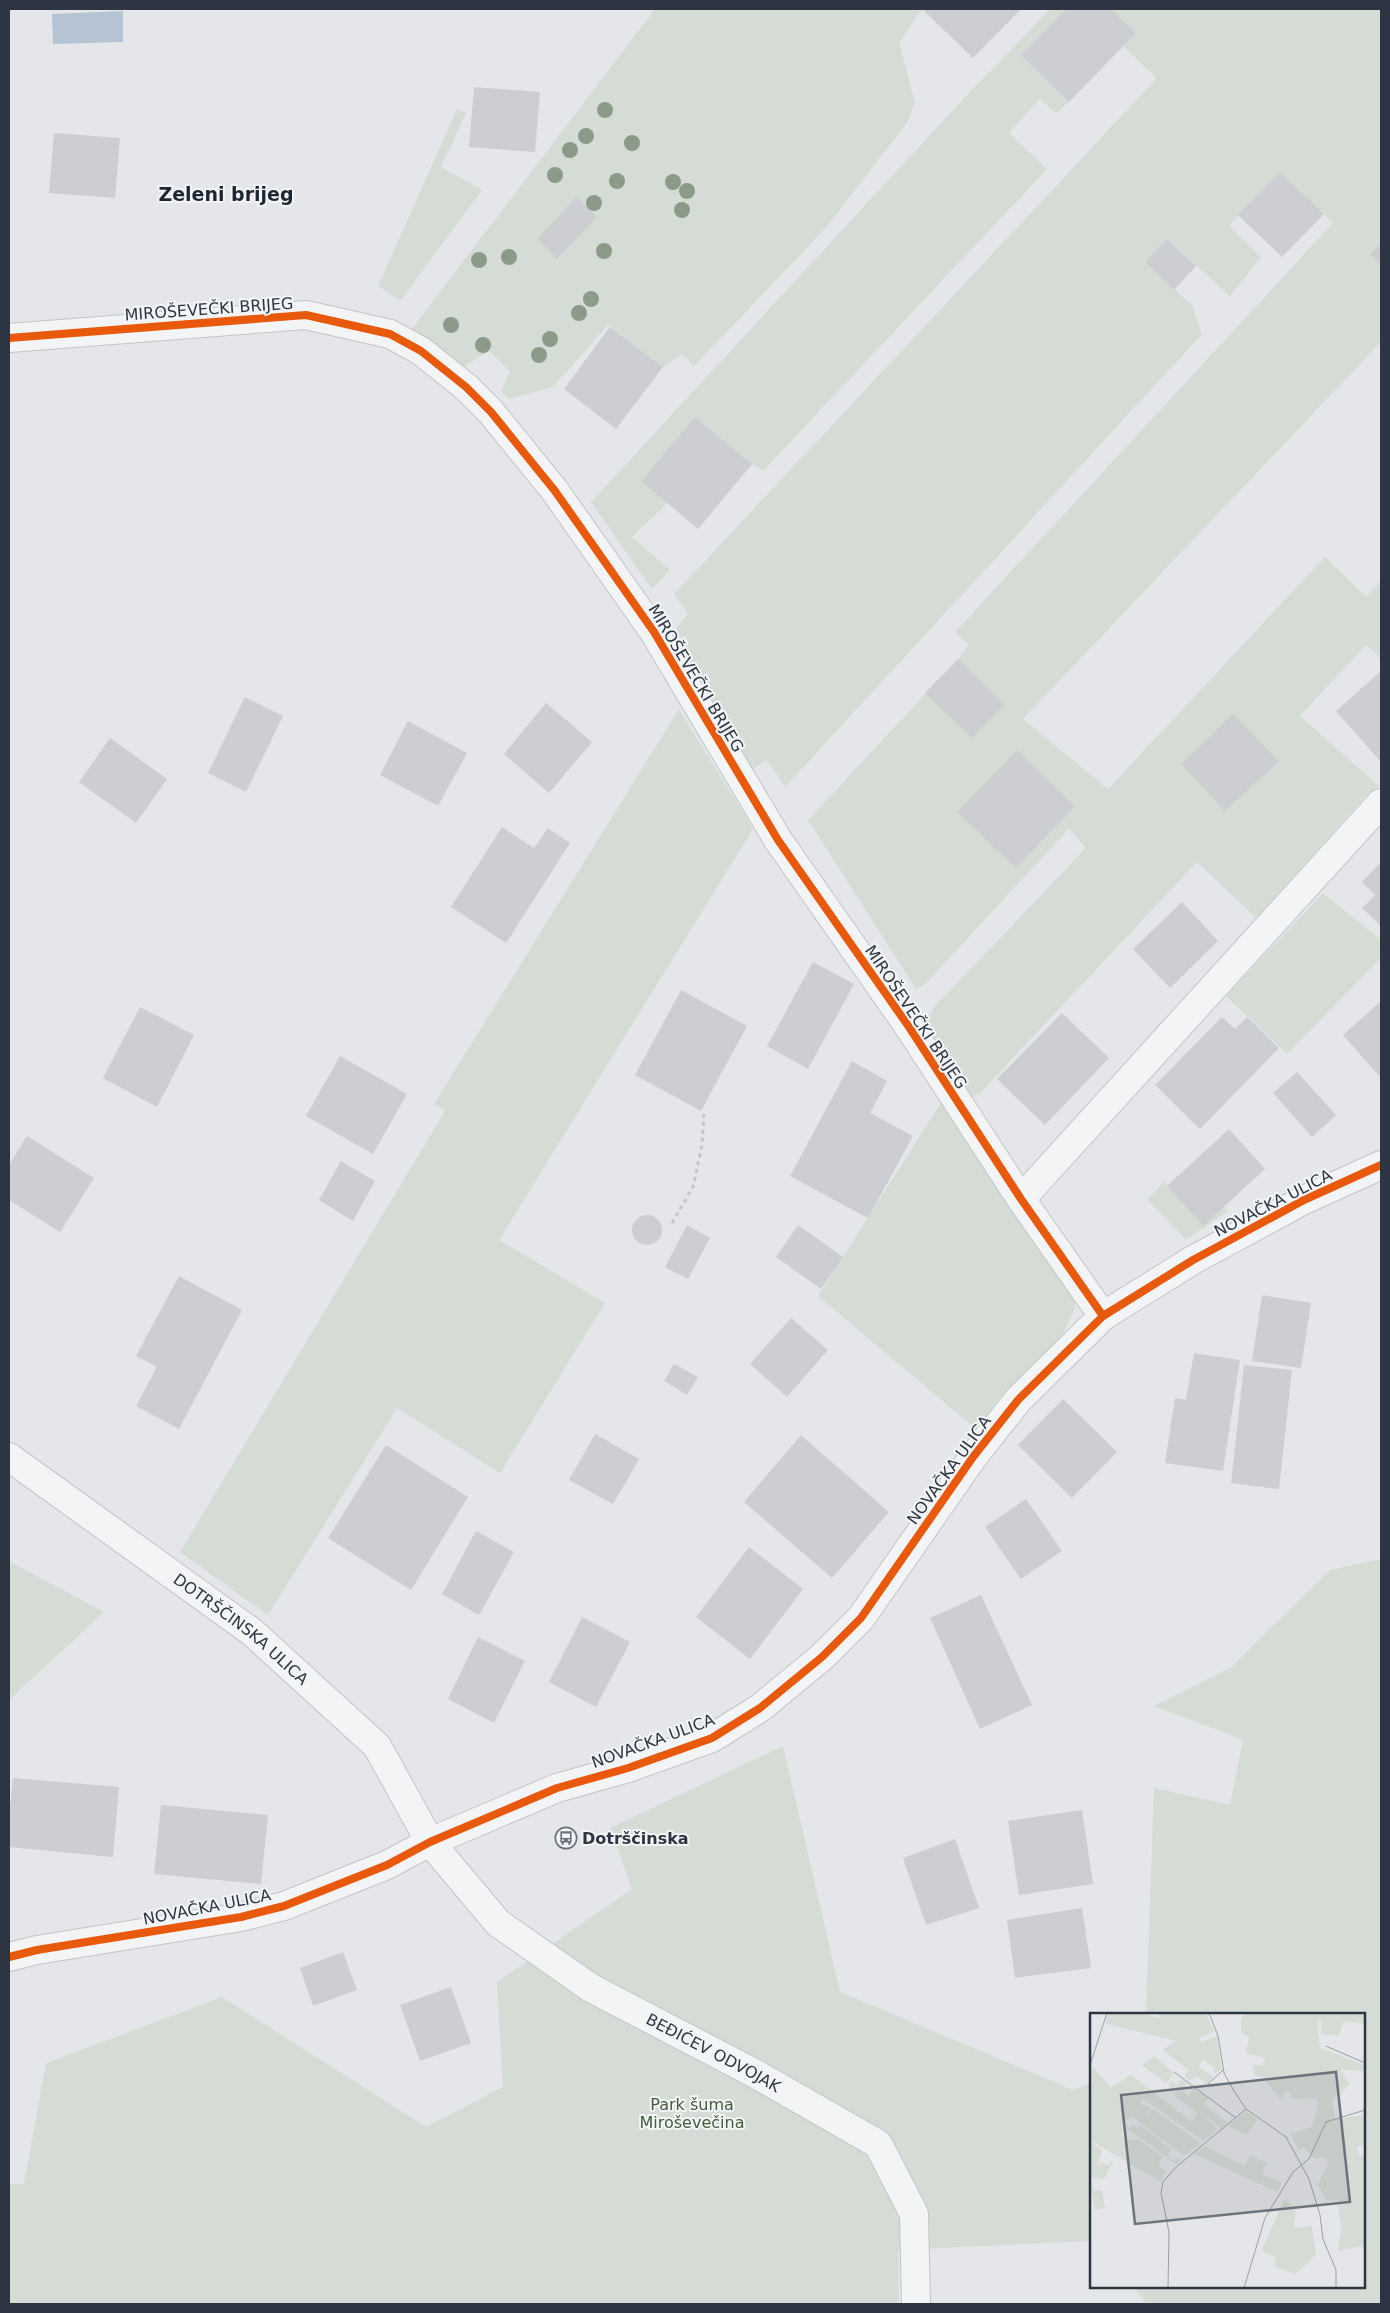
<svg xmlns="http://www.w3.org/2000/svg" width="1390" height="2313" font-family="'DejaVu Sans',sans-serif">
<style>
.green{fill:#d5dcd5}
.water{fill:#b4c4d2}
.building{fill:#ccced1}
.lines{fill:none;stroke-linecap:round;stroke-linejoin:round}
.minor-casing{stroke:#c2c4c7;stroke-width:30}
.path{stroke:#c4c7c9;stroke-width:3;stroke-dasharray:4 4;stroke-linecap:butt}
.minor{stroke:#f3f4f6;stroke-width:28}
.cycleway-casing{stroke:#f3f5f8;stroke-width:11}
.cycleway{stroke:#e8590c;stroke-width:8}
.tree{fill:#8b9a89}
.labels{text-anchor:middle;dominant-baseline:central;stroke-width:4;stroke-linejoin:round;paint-order:stroke}
.street-label{font-size:16px;fill:#2c3541;stroke:#f3f5f8}
.poi-label{font-size:16px;font-weight:bold;fill:#2c3541;stroke:#f3f5f8;text-anchor:start}
.park-label{font-size:16px;fill:#435c3a;stroke:#f3f5f8}
.quarter-label{font-size:19px;font-weight:bold;fill:#1e2632;stroke:#f3f5f8}
.inset-road{fill:none;stroke:#9a9fa6;stroke-width:1}
.view{fill:#6c737c;fill-opacity:0.15;stroke:#6c737c;stroke-width:2.5}
.inset-edge{fill:none;stroke:#2c3541;stroke-width:2.5}
</style>
<rect width="100%" height="100%" fill="#e4e6e9"/>
<g class="green">
<polygon points="655,9 922,9 899,43 915,103 906,124 824,230 694,366 682,354 663,367 608,325 553,387 509,399 501,391 510,372 489,351 463,367 411,330"/>
<polygon points="1050,9 1066,9 1021,55 1069,102 1056,113 1040,99 1009,133 1047,169 763,471 752,464 695,417 641,481 667,503 632,537 670,570 652,589 591,502 954,109"/>
<polygon points="1111,9 1381,9 1381,342 1023,719 1108,789 1325,557 1366,597 1381,581 1381,659 1366,645 1300,716 1379,786 1366,796 1256,918 1197,862 981,1092 970,1099 923,1026 935,1006 1086,848 1069,829 924,985 916,989 808,820 958,659 969,645 955,632 1333,223 1280,172 1229,226 1261,257 1230,296 1167,239 1145,262 1192,305 1202,334 785,787 767,760 752,770 670,635 688,614 674,594 1157,78 1123,46 1136,33"/>
<polygon points="457,109 466,113 441,167 482,190 400,301 378,286"/>
<polygon points="679,709 753,829 499,1240 605,1303 500,1473 397,1408 268,1615 180,1552 445,1111 434,1104"/>
<polygon points="1323,893 1381,940 1381,958 1287,1054 1226,996"/>
<polygon points="944,1098 1074,1290 1075,1307 1063,1334 998,1400 977,1430 818,1296"/>
<polygon points="1164,1182 1183,1196 1210,1194 1228,1211 1186,1240 1147,1199"/>
<polygon points="1381,1559 1381,2304 1147,2304 1134,2287 1364,2287 1364,2014 1146,2014 1154,1788 1230,1805 1243,1740 1154,1706 1230,1668 1330,1570"/>
<polygon points="9,1561 104,1612 9,1700"/>
<polygon points="783,1746 840,1992 1073,2090 1091,2083 1091,2241 898,2250 899,2304 9,2304 9,2184 24,2184 46,2063 222,1997 426,2127 503,2087 497,1982 632,1889 610,1828"/>
</g>
<polygon class="water" points="123,11 123,42 53,44 52,14"/>
<g class="building">
<polygon points="922,9 1021,9 973,58"/>
<polygon points="1066,9 1111,9 1136,33 1069,102 1021,55"/>
<polygon points="474,87 540,92 535,152 469,147"/>
<polygon points="54,133 120,138 115,198 49,193"/>
<polygon points="1280,172 1324,214 1282,257 1238,215"/>
<polygon points="577,197 597,217 557,259 537,239"/>
<polygon points="1167,239 1196,266 1174,290 1145,262"/>
<polygon points="1381,243 1381,265 1370,254"/>
<polygon points="610,327 663,367 616,429 564,389"/>
<polygon points="695,417 752,464 698,529 641,481"/>
<polygon points="958,659 1005,705 972,738 925,693"/>
<polygon points="1381,671 1381,762 1336,711"/>
<polygon points="245,697 283,716 246,792 208,773"/>
<polygon points="546,703 592,742 549,793 504,754"/>
<polygon points="1233,714 1279,761 1225,811 1181,764"/>
<polygon points="408,721 467,753 438,806 380,775"/>
<polygon points="110,738 167,779 136,823 79,782"/>
<polygon points="1017,750 1075,806 1016,868 957,812"/>
<polygon points="502,827 534,848 548,828 570,843 506,943 451,907"/>
<polygon points="1381,862 1381,926 1362,908 1375,895 1362,882"/>
<polygon points="1182,902 1218,941 1170,988 1133,949"/>
<polygon points="813,962 854,984 808,1069 767,1046"/>
<polygon points="681,990 747,1026 701,1111 635,1075"/>
<polygon points="1381,1001 1381,1078 1343,1035"/>
<polygon points="140,1007 194,1035 157,1107 103,1078"/>
<polygon points="1062,1013 1109,1058 1045,1125 997,1079"/>
<polygon points="1222,1017 1235,1029 1247,1017 1279,1048 1200,1129 1155,1085"/>
<polygon points="340,1056 407,1094 373,1154 306,1116"/>
<polygon points="852,1061 887,1081 870,1113 913,1136 868,1218 790,1176"/>
<polygon points="1297,1072 1336,1115 1312,1137 1273,1093"/>
<polygon points="1229,1129 1265,1169 1203,1226 1167,1186"/>
<polygon points="27,1136 94,1178 60,1232 9,1200 9,1165"/>
<polygon points="341,1161 375,1181 353,1221 319,1200"/>
<circle cx="647" cy="1230" r="15"/>
<polygon points="687,1225 710,1238 688,1279 665,1267"/>
<polygon points="798,1225 843,1257 821,1289 776,1257"/>
<polygon points="179,1276 242,1310 179,1429 136,1406 157,1367 136,1356"/>
<polygon points="1262,1295 1311,1303 1301,1368 1252,1361"/>
<polygon points="791,1318 828,1350 787,1397 750,1364"/>
<polygon points="1194,1353 1240,1360 1223,1471 1165,1463 1175,1398 1186,1400"/>
<polygon points="674,1364 698,1377 687,1395 664,1381"/>
<polygon points="1244,1365 1292,1370 1279,1489 1231,1483"/>
<polygon points="1063,1399 1117,1452 1072,1498 1018,1445"/>
<polygon points="595,1434 639,1459 613,1504 569,1480"/>
<polygon points="801,1435 889,1512 832,1578 744,1502"/>
<polygon points="386,1445 468,1497 411,1590 328,1538"/>
<polygon points="1026,1499 1062,1551 1021,1579 985,1527"/>
<polygon points="476,1531 514,1552 479,1615 442,1594"/>
<polygon points="749,1547 803,1589 750,1659 696,1617"/>
<polygon points="981,1595 1032,1705 980,1729 930,1618"/>
<polygon points="582,1617 630,1642 596,1707 549,1682"/>
<polygon points="478,1637 525,1661 494,1723 448,1699"/>
<polygon points="13,1778 119,1787 113,1857 9,1847 9,1817"/>
<polygon points="161,1805 268,1815 261,1884 154,1874"/>
<polygon points="1082,1810 1093,1884 1019,1895 1008,1821"/>
<polygon points="955,1839 979,1908 926,1925 903,1858"/>
<polygon points="1082,1908 1091,1968 1015,1978 1007,1920"/>
<polygon points="343,1952 357,1990 313,2006 300,1968"/>
<polygon points="451,1987 471,2043 420,2061 400,2005"/>
</g>
<g class="lines">
<g class="minor-casing">
<g id="minor">
<polyline points="9,338 306,315 390,334 421,351 466,387 491,412 555,491 654,632 778,840 909,1027 1021,1199 1103,1316"/>
<polyline points="1021,1199 1381,803"/>
<path id="s1" d="M9 1457 252 1632 377 1746 430 1842 498 1923 591 1988 752 2072 878 2144 914 2214 916 2304"/>
<polyline points="9,1957 37,1950 241,1917 284,1906 387,1865 430,1842 557,1788 628,1768 712,1738 760,1708 822,1657 861,1618 973,1457 1018,1400 1103,1316 1193,1260 1304,1200 1381,1165"/>
</g>
</g>
<polyline class="path" points="672,1223 693,1187 702,1145 704,1114"/>
<use href="#minor" class="minor"/>
<g class="cycleway-casing">
<g id="cycleway">
<polyline points="9,338 306,315 390,334 421,351 466,387 491,412 555,491 654,632 778,840 909,1027 1021,1199 1103,1316"/>
<polyline points="9,1957 37,1950 241,1917 284,1906 387,1865 430,1842 557,1788 628,1768 712,1738 760,1708 822,1657 861,1618 973,1457 1018,1400 1103,1316 1193,1260 1304,1200 1381,1165"/>
</g>
</g>
<use href="#cycleway" class="cycleway"/>
</g>
<g class="tree">
<circle cx="605" cy="110" r="8"/>
<circle cx="586" cy="136" r="8"/>
<circle cx="632" cy="143" r="8"/>
<circle cx="570" cy="150" r="8"/>
<circle cx="555" cy="175" r="8"/>
<circle cx="617" cy="181" r="8"/>
<circle cx="673" cy="182" r="8"/>
<circle cx="687" cy="191" r="8"/>
<circle cx="594" cy="203" r="8"/>
<circle cx="682" cy="210" r="8"/>
<circle cx="604" cy="251" r="8"/>
<circle cx="509" cy="257" r="8"/>
<circle cx="479" cy="260" r="8"/>
<circle cx="591" cy="299" r="8"/>
<circle cx="579" cy="313" r="8"/>
<circle cx="451" cy="325" r="8"/>
<circle cx="550" cy="339" r="8"/>
<circle cx="483" cy="345" r="8"/>
<circle cx="539" cy="355" r="8"/>
</g>
<defs>
<g id="bus-ring" transform="scale(1.125)"><circle r="9.5" fill="#f3f5f8" stroke="#6c737c" stroke-width="1.5"/><path d="M-5-6H5V4H4V6H2V4H-2V6H-4V4H-5ZM-3.5-4V0h7V-4ZM-3.5 1.2v1.5H-2V1.2ZM2 1.2v1.5H3.5V1.2Z" fill="#6c737c"/></g>
</defs>
<g fill-rule="evenodd">
<use href="#bus-ring" x="566" y="1838"/>
</g>
<g class="labels">
<g class="street-label">
<text transform="translate(209 309) rotate(-4)">MIROŠEVEČKI BRIJEG</text>
<text transform="translate(696 678) rotate(59)">MIROŠEVEČKI BRIJEG</text>
<text transform="translate(916 1017) rotate(56)">MIROŠEVEČKI BRIJEG</text>
<text transform="translate(1273 1203) rotate(-27)">NOVAČKA ULICA</text>
<text transform="translate(949 1470) rotate(-54)">NOVAČKA ULICA</text>
<text stroke="none"><textPath href="#s1" startOffset="289">DOTRŠČINSKA ULICA</textPath></text>
<text transform="translate(653 1741) rotate(-20)">NOVAČKA ULICA</text>
<text transform="translate(207 1907) rotate(-11)">NOVAČKA ULICA</text>
<text stroke="none"><textPath href="#s1" startOffset="936">BEĐIĆEV ODVOJAK</textPath></text>
</g>
<g class="poi-label">
<text x="582" y="1838">Dotrščinska</text>
</g>
<g class="park-label">
<text x="692" y="2104">Park šuma<tspan x="692" dy="18">Miroševečina</tspan></text>
</g>
<g class="quarter-label">
<text x="226" y="194">Zeleni brijeg</text>
</g>
</g>
<g transform="translate(1090 2013)">
<rect width="275" height="275" fill="#e4e6e9"/>
<path d="M18 0H51L69 5V0H116L124 19 109 25 112 29 127 23 131 55 126 61 123 59 125 55 113 46 109 54 123 64 117 71 107 63 99 68 95 62 99 57 72 37 86 28 16 11ZM156 0H275L274 11 254 8 248 23 232 21 231 7H227L230 35 275 52V58L250 57 260 71 242 87 245 106 275 102V131L267 134 270 143 275 142V237L271 233 248 238 251 215 248 188 236 187 228 171 238 151 234 144 224 146 214 134 209 137 200 121 222 114 229 91 226 85 200 86 201 79H195L192 87 178 72 175 64 165 63 162 52H173L175 45 156 40 159 24 151 19V5ZM64 43 84 60 76 70 52 52ZM2 54 21 74 41 62 102 109 107 100 84 82 87 78 78 72 82 68 87 72 91 66 97 70 92 78 99 83 104 75 118 85 114 92 138 110 131 115 113 102 128 116 113 128 52 85 49 91 60 94 56 101 64 96 110 130 94 143 41 103 37 106 33 110 40 115 44 111 47 116 50 112 81 136 77 143 83 147 93 145 86 151 32 112 35 115 31 121 40 127 48 126 72 143 69 151 77 160 73 162 72 170 0 127ZM156 98 168 106 157 122 138 113ZM0 128 12 137 7 154 11 150 18 152 25 145 14 166 0 164ZM115 133 155 153 160 142 177 150 172 161 192 170 187 179 104 141ZM0 165 4 177H12L15 195 5 197ZM194 186 206 196 204 215 222 213 226 242 205 261 184 253 186 245 172 237Z" fill="#d5dcd5"/>
<path class="inset-road" d="M119 0 128 23 134 60 144 78 156 96 196 124 219 166 230 202 233 226 246 257V275M236 33 275 50M0 52 17 0M84 59 146 105M118 71 133 57M78 275 79 219 71 180 73 169 85 155 156 96M154 275 175 205 203 159 219 146 236 109 275 97"/>
<path class="view" d="M246 59 260 189 45 211 31 82Z"/>
<rect width="275" height="275" class="inset-edge"/>
</g>
<rect width="1390" height="2313" fill="none" stroke="#2c3541" stroke-width="20"/>
</svg>
